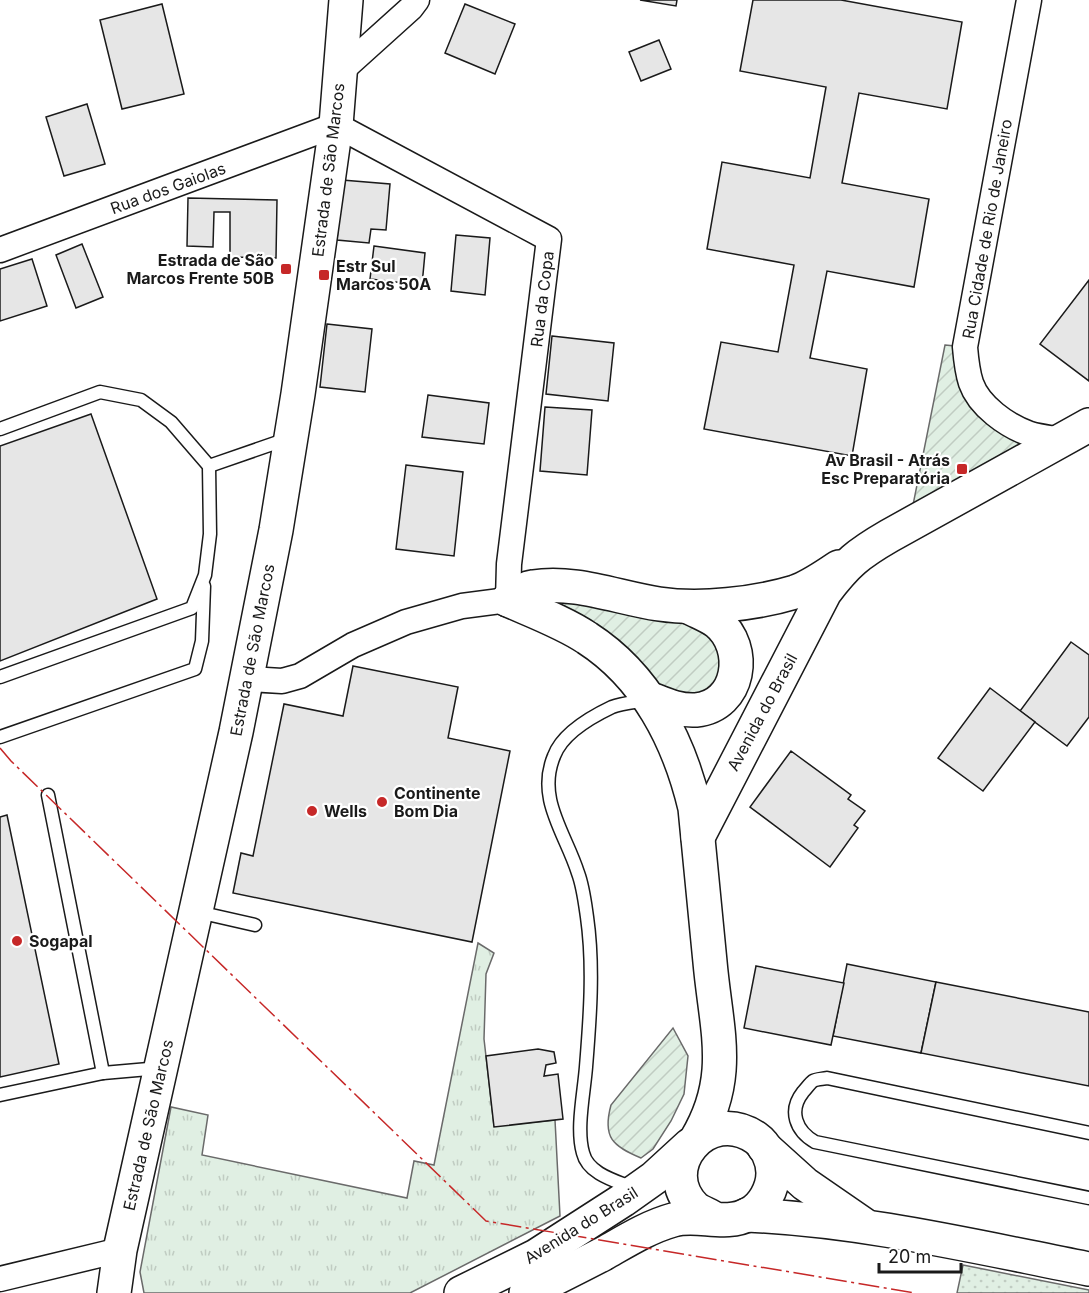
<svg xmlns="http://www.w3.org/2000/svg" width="1089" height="1293" font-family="Inter,sans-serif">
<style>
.grass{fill:url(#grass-tufts);stroke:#6a6a6a;stroke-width:1.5}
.park{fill:url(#park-dots);stroke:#6a6a6a;stroke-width:1.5}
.garden{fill:url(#garden-furrows);stroke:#6a6a6a;stroke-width:1.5}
.building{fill:#e6e6e6;stroke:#1a1a1a;stroke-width:1.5}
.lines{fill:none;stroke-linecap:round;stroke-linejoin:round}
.lane-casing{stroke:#1a1a1a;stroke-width:15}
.street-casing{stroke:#1a1a1a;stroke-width:27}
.secondary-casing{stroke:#1a1a1a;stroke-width:36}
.lane{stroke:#fff;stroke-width:12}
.street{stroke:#fff;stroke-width:24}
.secondary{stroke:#fff;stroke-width:33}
.power{stroke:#c62828;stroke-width:1.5;stroke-dasharray:21 4.5 3 4.5;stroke-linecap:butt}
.poi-dot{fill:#c62828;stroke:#fff;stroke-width:2}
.labels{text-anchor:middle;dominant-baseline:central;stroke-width:4.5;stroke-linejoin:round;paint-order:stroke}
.street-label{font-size:16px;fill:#1a1a1a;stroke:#fff}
.poi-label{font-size:16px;font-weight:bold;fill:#1a1a1a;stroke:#fff;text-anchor:start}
</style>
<defs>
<pattern id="grass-tufts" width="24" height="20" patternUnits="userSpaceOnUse" patternTransform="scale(1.5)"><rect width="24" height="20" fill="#e0efe3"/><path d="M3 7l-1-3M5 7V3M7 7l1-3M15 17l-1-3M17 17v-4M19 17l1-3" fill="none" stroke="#c0ccc2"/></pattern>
<pattern id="park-dots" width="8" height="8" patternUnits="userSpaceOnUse" patternTransform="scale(1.5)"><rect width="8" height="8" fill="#e0efe3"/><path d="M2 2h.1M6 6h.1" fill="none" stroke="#c0ccc2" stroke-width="1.8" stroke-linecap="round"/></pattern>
<pattern id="garden-furrows" width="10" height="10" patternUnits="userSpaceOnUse" patternTransform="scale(1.5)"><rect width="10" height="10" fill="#e0efe3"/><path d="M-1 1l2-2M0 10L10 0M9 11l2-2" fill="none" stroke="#c0ccc2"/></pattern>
</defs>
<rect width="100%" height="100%" fill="#fff"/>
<polygon class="grass" points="478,943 494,953 486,974 484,1039 494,1126 555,1120 560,1216 410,1293 144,1293 140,1272 171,1107 208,1115 202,1155 407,1198 414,1161 434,1165"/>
<polygon class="park" points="963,1265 1089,1290 1089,1293 957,1293"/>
<g class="garden">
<polygon points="945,345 965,347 984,403 1062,440 909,525"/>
<polygon points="528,600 597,600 719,631 726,683 681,700"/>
<path d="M673 1028 688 1056 684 1094 671 1121 653 1149 641 1158C613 1146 602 1138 611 1105Z"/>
</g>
<g class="building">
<polygon points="640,0 677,0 676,6"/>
<polygon points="753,0 841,0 962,22 947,109 859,93 842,183 929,199 914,287 827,271 810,358 867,369 852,456 704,429 721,342 778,352 794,265 707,249 722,162 810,178 826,87 740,71"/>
<polygon points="162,4 184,94 122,109 100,20"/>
<polygon points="465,4 515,24 495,74 445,53"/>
<polygon points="659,40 671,69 641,81 629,52"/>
<polygon points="87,104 105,164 64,176 46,117"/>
<polygon points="342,180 390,184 386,230 371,229 369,243 337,240"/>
<polygon points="188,198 277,200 276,258 230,257 230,212 214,212 213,247 187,246"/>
<polygon points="456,235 490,238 485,295 451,291"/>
<polygon points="82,244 103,297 76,308 56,255"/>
<polygon points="374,246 425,253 422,285 370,279"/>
<polygon points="32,259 47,306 0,321 0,269"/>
<polygon points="1089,280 1089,381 1040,344"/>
<polygon points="327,324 372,329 365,392 320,387"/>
<polygon points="552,336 614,343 608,401 546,394"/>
<polygon points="428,395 489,403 484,444 422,437"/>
<polygon points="545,407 592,410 587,475 540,471"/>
<polygon points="91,414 157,599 0,661 0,446"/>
<polygon points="406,465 463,472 454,556 396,549"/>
<polygon points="1071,642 1089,655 1089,717 1067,746 1020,711"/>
<polygon points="353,666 458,687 448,738 510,751 472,942 233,893 241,853 253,856 284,704 343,716"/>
<polygon points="990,688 1035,722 983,791 938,758"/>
<polygon points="791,751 851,795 848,799 865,811 854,825 858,828 830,867 750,807"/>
<polygon points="7,815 59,1064 0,1077 0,817"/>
<polygon points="847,964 936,982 921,1053 833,1036"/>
<polygon points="756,966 844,983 831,1045 744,1028"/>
<polygon points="936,982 1089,1012 1089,1086 921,1053"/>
<polygon points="538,1049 554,1052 556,1063 546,1065 544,1076 558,1074 563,1119 494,1127 486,1056"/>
</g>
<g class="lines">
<g class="lane-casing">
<g id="lane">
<polyline points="0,429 100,392 141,400 171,422 209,466 210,534 205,575 192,608 0,677"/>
<polyline points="209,466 287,439"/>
<polyline points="0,737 195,669 202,641 204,586"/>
<polyline points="48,795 103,1073"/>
<polyline points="198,912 255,925"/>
<polyline points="0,1095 103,1073 160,1068"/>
<path d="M1089 1133 827 1078C823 1079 816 1079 813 1081 810 1083 806 1089 803 1092 788 1111 796 1131 815 1142L1089 1198"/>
<path d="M633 1188C616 1181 588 1174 583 1153 576 1129 584 1093 586 1067 590 1018 594 966 587 917 585 903 583 886 578 873 566 834 536 799 554 756 562 734 591 717 612 707 622 703 636 702 647 700"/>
</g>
</g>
<g class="street-casing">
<g id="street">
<path d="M1029 0 965 347C966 359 967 371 971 383 979 406 1007 426 1030 434 1040 437 1051 438 1062 440"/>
<polyline points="340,72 411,8 417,0"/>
<polyline points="0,250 336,125 549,239 509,564 508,600 462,606 406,622 353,645 300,676 282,681 248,679"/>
<polyline points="0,1279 120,1250"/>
</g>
</g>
<g class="secondary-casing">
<g id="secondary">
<path d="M508 600C533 611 565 623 587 638 646 676 679 740 695 808 700 859 705 911 710 962 716 1030 734 1077 696 1140"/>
<path d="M508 600C516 595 524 588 533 587 575 580 618 598 659 604 700 610 755 604 795 592 810 587 825 576 839 567"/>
<path d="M651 699C666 705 679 711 696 710 740 706 749 648 717 622 709 616 698 612 689 607"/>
<path d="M698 837 825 592C847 563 858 554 889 536L1089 425"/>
<polyline points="764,1147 805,1184 863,1224"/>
<path d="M747 1215C863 1220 976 1247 1089 1269"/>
<polyline points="114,1293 120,1250 236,732 276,530 298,394 336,125 346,0"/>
<polyline points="461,1293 536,1256 623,1200 654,1178 690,1145"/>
<path d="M526 1293C552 1280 578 1267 603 1254 626 1241 648 1227 673 1220 697 1213 726 1227 749 1214 763 1207 773 1189 773 1173 773 1160 766 1145 756 1138 707 1104 654 1169 695 1208 700 1212 709 1215 715 1219"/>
</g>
</g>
<use href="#lane" class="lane"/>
<use href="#street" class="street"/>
<use href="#secondary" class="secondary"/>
<polyline class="power" points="0,748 11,761 486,1221 915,1293"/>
</g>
<g class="poi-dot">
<rect x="280" y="263" width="12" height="12" rx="3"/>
<rect x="318" y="269" width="12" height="12" rx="3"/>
<rect x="956" y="463" width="12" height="12" rx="3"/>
<circle cx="382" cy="802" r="6"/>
<circle cx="312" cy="811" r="6"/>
<circle cx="17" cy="941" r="6"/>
</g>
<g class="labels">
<g class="street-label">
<text transform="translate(328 170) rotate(-83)">Estrada de São Marcos</text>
<text transform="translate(168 188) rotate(-20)">Rua dos Gaiolas</text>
<text transform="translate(987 229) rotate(-80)">Rua Cidade de Rio de Janeiro</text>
<text transform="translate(542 299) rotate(-83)">Rua da Copa</text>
<text transform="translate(252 650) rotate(-79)">Estrada de São Marcos</text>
<text transform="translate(762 712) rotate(-62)">Avenida do Brasil</text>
<text transform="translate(148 1125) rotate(-77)">Estrada de São Marcos</text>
<text transform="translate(581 1225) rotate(-32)">Avenida do Brasil</text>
</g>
<g class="poi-label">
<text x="274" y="260" text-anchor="end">Estrada de São<tspan x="274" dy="18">Marcos Frente 50B</tspan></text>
<text x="336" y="266">Estr Sul<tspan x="336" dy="18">Marcos 50A</tspan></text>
<text x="950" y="460" text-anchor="end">Av Brasil - Atrás<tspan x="950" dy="18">Esc Preparatória</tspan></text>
<text x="394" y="793">Continente<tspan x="394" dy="18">Bom Dia</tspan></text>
<text x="324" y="811">Wells</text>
<text x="29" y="941">Sogapal</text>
</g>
</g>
<path d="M879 1263v9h82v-9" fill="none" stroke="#1a1a1a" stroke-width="3"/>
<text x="888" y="1263" font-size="18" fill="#1a1a1a" stroke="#ffffff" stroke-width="4.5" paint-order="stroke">20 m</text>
</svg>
